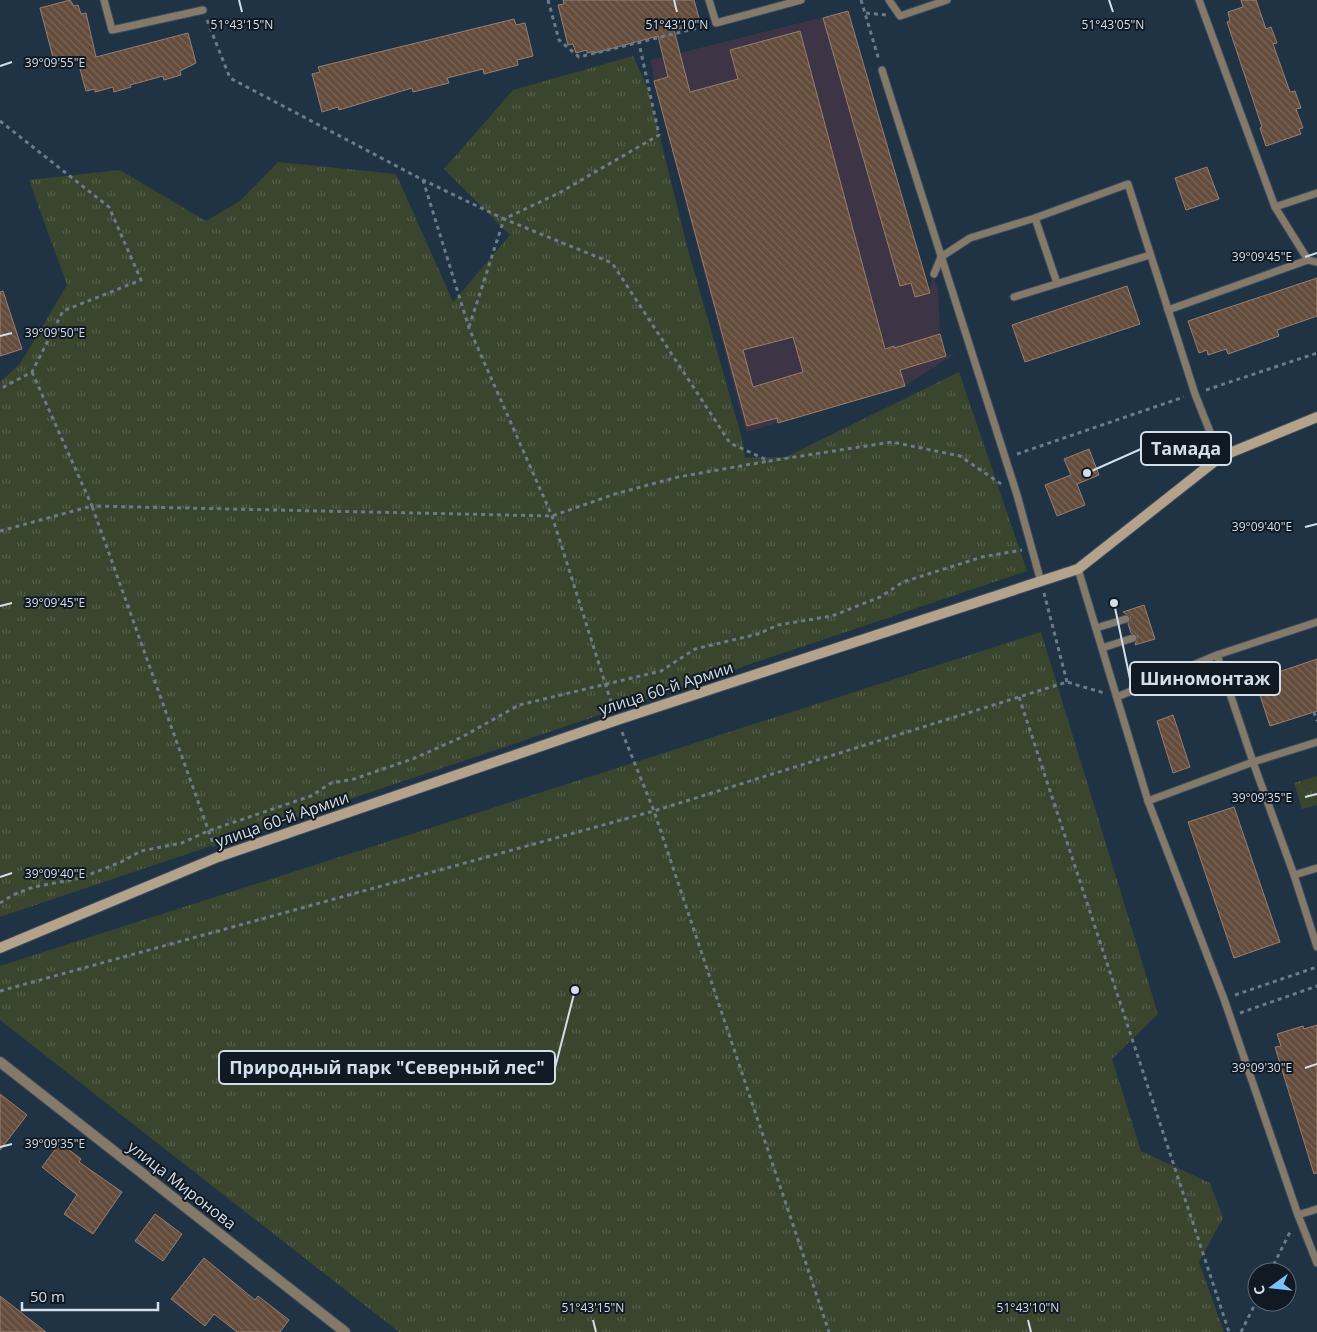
<svg xmlns="http://www.w3.org/2000/svg" width="1317" height="1332" font-family="'Open Sans',sans-serif">
<style>
.industrial{fill:#3d3445}
.park{fill:url(#park-tufts)}
.building{fill:url(#building-back-hatch);stroke:#997e6d;fill-rule:evenodd}
.lines{fill:none;stroke-linecap:round;stroke-linejoin:round}
.lane-casing{stroke:#3c4e5f;stroke-width:9}
.street-casing{stroke:#3c4e5f;stroke-width:12}
.secondary-casing{stroke:#3c4e5f;stroke-width:12}
.path{stroke:#6a7b8a;stroke-width:3;stroke-dasharray:4 4;stroke-linecap:butt}
.lane{stroke:#85796a;stroke-width:7}
.street{stroke:#85796a;stroke-width:10}
.secondary{stroke:#b5a28a;stroke-width:10}
.ticks{fill:none;stroke:#d2deea;stroke-width:2}
.labels{text-anchor:middle;dominant-baseline:central;stroke-width:4;stroke-linejoin:round;paint-order:stroke}
.street-label{font-size:16px;fill:#d2deea;stroke:#111a22}
.ticks-label{font-size:12px;text-anchor:middle;fill:#d2deea;stroke:#111a22;stroke-width:4;stroke-linejoin:round;paint-order:stroke}
.leader{fill:none;stroke:#d2deea;stroke-width:2}
.callout-dot{fill:#d2deea;stroke:#111a22;stroke-width:2}
.callout{fill:#111a22;stroke:#d2deea;stroke-width:2}
.callout-label{font-size:18px;text-anchor:middle;font-weight:bold;fill:#d2deea}
</style>
<defs>
<pattern id="park-tufts" width="24" height="20" patternUnits="userSpaceOnUse" patternTransform="scale(1.25)"><rect width="24" height="20" fill="#39452d"/><path d="M3 7l-1-3M5 7V3M7 7l1-3M15 17l-1-3M17 17v-4M19 17l1-3" fill="none" stroke="#555f4c"/></pattern>
<pattern id="building-back-hatch" width="6" height="6" patternUnits="userSpaceOnUse" patternTransform="scale(1.25)"><rect width="6" height="6" fill="#644c3c"/><path d="M-1 5l2 2M0 0l6 6M5-1l2 2" fill="none" stroke="#796558"/></pattern>
</defs>
<rect width="100%" height="100%" fill="#1f3345"/>
<polygon class="industrial" points="848,11 929,292 933,276 938,289 940,334 946,356 956,353 905,386 746,432 654,81 651,60"/>
<g class="park">
<polygon points="633,56 648,89 688,250 742,438 745,458 786,457 959,372 1027,571 0,917 0,382 20,364 67,285 29,180 120,170 206,221 240,201 278,162 396,174 453,302 510,235 444,169 513,90"/>
<polygon points="1041,632 1158,1014 1112,1059 1141,1151 1210,1183 1223,1218 1199,1262 1224,1332 399,1332 0,1020 0,966"/>
<polygon points="1317,776 1317,805 1302,809 1294,783"/>
</g>
<g class="building">
<polygon points="70,0 74,6 78,5 81,14 86,13 96,57 188,33 196,63 180,71 181,75 164,80 163,76 130,85 131,87 114,92 113,87 95,92 95,89 86,91 78,62 72,63 71,60 55,65 40,8"/>
<path d="M563 0H694L699 18 689 20 690 26 674 30 690 92 738 79 730 50 800 31 885 349 894 346V348L940 334 946 356 900 370 905 386 778 423 777 418 747 426 654 81 668 77 658 36 595 53V51L587 53V50L576 53 573 44 568 45 558 5 564 4ZM793 337 803 372 753 387 743 350Z"/>
<polygon points="1241,0 1256,0 1266,29 1271,27 1277,43 1273,44 1290,92 1295,91 1301,108 1296,109 1303,128 1299,129 1301,134 1266,146 1260,128 1262,127 1227,22 1230,21 1228,12 1243,7"/>
<polygon points="848,11 930,293 915,297 911,283 900,286 823,18"/>
<polygon points="514,19 516,25 525,23 533,56 517,60 518,65 484,74 483,69 447,78 449,83 413,92 412,88 339,110 338,107 322,112 312,74 320,72 318,67"/>
<polygon points="1207,167 1219,199 1186,210 1175,178"/>
<polygon points="1317,278 1317,316 1277,330 1279,336 1228,354 1226,349 1208,355 1207,350 1199,353 1188,321"/>
<polygon points="1127,286 1140,324 1025,362 1012,325"/>
<polygon points="3,291 22,349 0,356 0,292"/>
<polygon points="1089,449 1099,475 1077,484 1085,505 1057,516 1045,485 1071,475 1064,459"/>
<polygon points="1144,605 1155,639 1135,645 1138,636 1131,633 1128,624 1131,617 1123,612"/>
<polygon points="1317,659 1317,711 1270,726 1255,680"/>
<polygon points="1173,715 1190,767 1173,773 1157,721"/>
<polygon points="1234,807 1280,942 1234,958 1188,822"/>
<polygon points="1317,1025 1317,1173 1314,1174 1275,1047 1281,1046 1277,1034 1303,1026 1304,1029"/>
<polygon points="0,1094 27,1115 0,1150"/>
<polygon points="60,1143 81,1159 79,1162 122,1192 93,1234 64,1214 77,1195 42,1167"/>
<polygon points="155,1214 182,1234 163,1261 135,1241"/>
<polygon points="204,1258 255,1300 258,1296 289,1320 280,1332 237,1332 214,1314 205,1326 171,1299"/>
<polygon points="0,1296 46,1332 0,1332"/>
</g>
<g class="lines">
<g class="lane-casing">
<g id="lane">
<polyline points="104,0 112,30 203,10"/>
<polyline points="709,0 716,23 801,0"/>
<polyline points="889,0 900,16 947,0"/>
<polyline points="1199,0 1275,207 1308,260"/>
<polyline points="882,70 1017,495 1041,582"/>
<polyline points="1275,207 1317,193"/>
<polyline points="1035,218 1057,283"/>
<polyline points="934,274 941,257 970,238 1035,218 1128,184 1195,394 1220,457"/>
<polyline points="1014,297 1150,255"/>
<polyline points="1168,310 1308,260 1317,262"/>
<polyline points="1078,569 1148,801 1224,999 1298,1215 1317,1263"/>
<polyline points="1096,628 1126,619"/>
<polyline points="1102,648 1133,638"/>
<polyline points="1217,655 1253,762 1317,742"/>
<polyline points="1117,697 1217,655 1317,622"/>
<polyline points="1148,801 1253,762 1294,875 1317,947"/>
<polyline points="1294,875 1317,868"/>
<polyline points="1298,1215 1317,1209"/>
</g>
</g>
<g class="street-casing">
<polyline id="street" points="0,1062 345,1332"/>
</g>
<g class="secondary-casing">
<polyline id="secondary" points="0,948 218,857 617,720 1078,569 1220,457 1317,417"/>
</g>
<g class="path">
<polyline points="548,0 559,40 579,57 706,26"/>
<polyline points="861,0 879,60"/>
<polyline points="866,13 886,15"/>
<polyline points="207,20 230,78 423,180 504,219 559,193 659,135 639,43"/>
<polyline points="0,121 109,207 141,280 63,311 32,372 0,389"/>
<polyline points="423,180 469,328 552,516 613,708"/>
<polyline points="469,327 504,219 612,263 730,443 769,461 892,442 960,456 1001,484"/>
<polyline points="32,372 92,506 552,516 615,494 678,477 769,461"/>
<polyline points="1206,390 1317,353"/>
<polyline points="1017,454 1184,397"/>
<polyline points="0,531 92,506 214,846"/>
<polyline points="1044,593 1067,682"/>
<polyline points="1019,697 1229,1332"/>
<polyline points="1314,712 1317,721"/>
<polyline points="622,732 654,811 829,1332"/>
<polyline points="0,903 13,895 33,887 81,878 121,862 141,851 182,843 208,831 311,796 331,783 354,779 415,758 462,737 519,705 661,671 695,649 758,634 778,625 832,616 880,597 903,582 982,557 1022,550"/>
<polyline points="0,991 654,811 1067,682 1104,693"/>
<polyline points="1235,995 1317,967"/>
<polyline points="1240,1013 1317,986"/>
<polyline points="1270,1272 1291,1230"/>
<polyline points="1241,1332 1257,1300"/>
</g>
<use href="#lane" class="lane"/>
<use href="#street" class="street"/>
<use href="#secondary" class="secondary"/>
</g>
<path class="ticks" d="M239 0 242 12M674 0 677 12M1109 0 1113 12M0 66 12 62M1305 257 1317 253M0 336 12 333M1305 527 1317 524M0 606 12 603M1305 797 1317 794M0 877 12 873M1305 1068 1317 1064M0 1147 12 1144M593 1320 596 1332M1028 1320 1031 1332"/>
<g class="labels">
<g class="street-label">
<text transform="translate(666 688) rotate(-18)">улица 60-й Армии</text>
<text transform="translate(282 819) rotate(-19)">улица 60-й Армии</text>
<text transform="translate(182 1185) rotate(38)">улица Миронова</text>
</g>
</g>
<g class="ticks-label">
<text x="242" y="29">51°43'15"N</text>
<text x="677" y="29">51°43'10"N</text>
<text x="1113" y="29">51°43'05"N</text>
<text x="55" y="67">39°09'55"E</text>
<text x="1262" y="261">39°09'45"E</text>
<text x="55" y="337">39°09'50"E</text>
<text x="1262" y="531">39°09'40"E</text>
<text x="55" y="607">39°09'45"E</text>
<text x="1262" y="802">39°09'35"E</text>
<text x="55" y="878">39°09'40"E</text>
<text x="1262" y="1072">39°09'30"E</text>
<text x="55" y="1148">39°09'35"E</text>
<text x="593" y="1312">51°43'15"N</text>
<text x="1028" y="1312">51°43'10"N</text>
</g>
<path class="leader" d="M1087 473L1141 449M1114 603L1130 679M575 990L555 1068"/>
<g class="callout-dot">
<circle cx="1087" cy="473" r="5"/>
<circle cx="1114" cy="603" r="5"/>
<circle cx="575" cy="990" r="5"/>
</g>
<g class="callout">
<rect x="1141" y="432" width="90" height="33" rx="5"/>
<rect x="1130" y="662" width="150" height="33" rx="5"/>
<rect x="219" y="1051" width="336" height="33" rx="5"/>
</g>
<g class="callout-label">
<text x="1186" y="455">Тамада</text>
<text x="1205" y="685">Шиномонтаж</text>
<text x="387" y="1074">Природный парк "Северный лес"</text>
</g>
<g transform="translate(1272 1287) rotate(255)"><circle r="24" fill="#111a22" stroke="#5e6872"/>
<path d="M0-4L9 19L0 12L-9 19Z" fill="#7abff8"/>
<text y="-8" font-size="14" font-weight="bold" text-anchor="middle" fill="#d2deea">С</text>
</g>
<path d="M22 1302v8h136v-8" fill="none" stroke="#d2deea" stroke-width="2.5"/>
<text x="30" y="1302" font-size="15" fill="#d2deea" stroke="#111a22" stroke-width="4" paint-order="stroke">50 m</text>
</svg>
